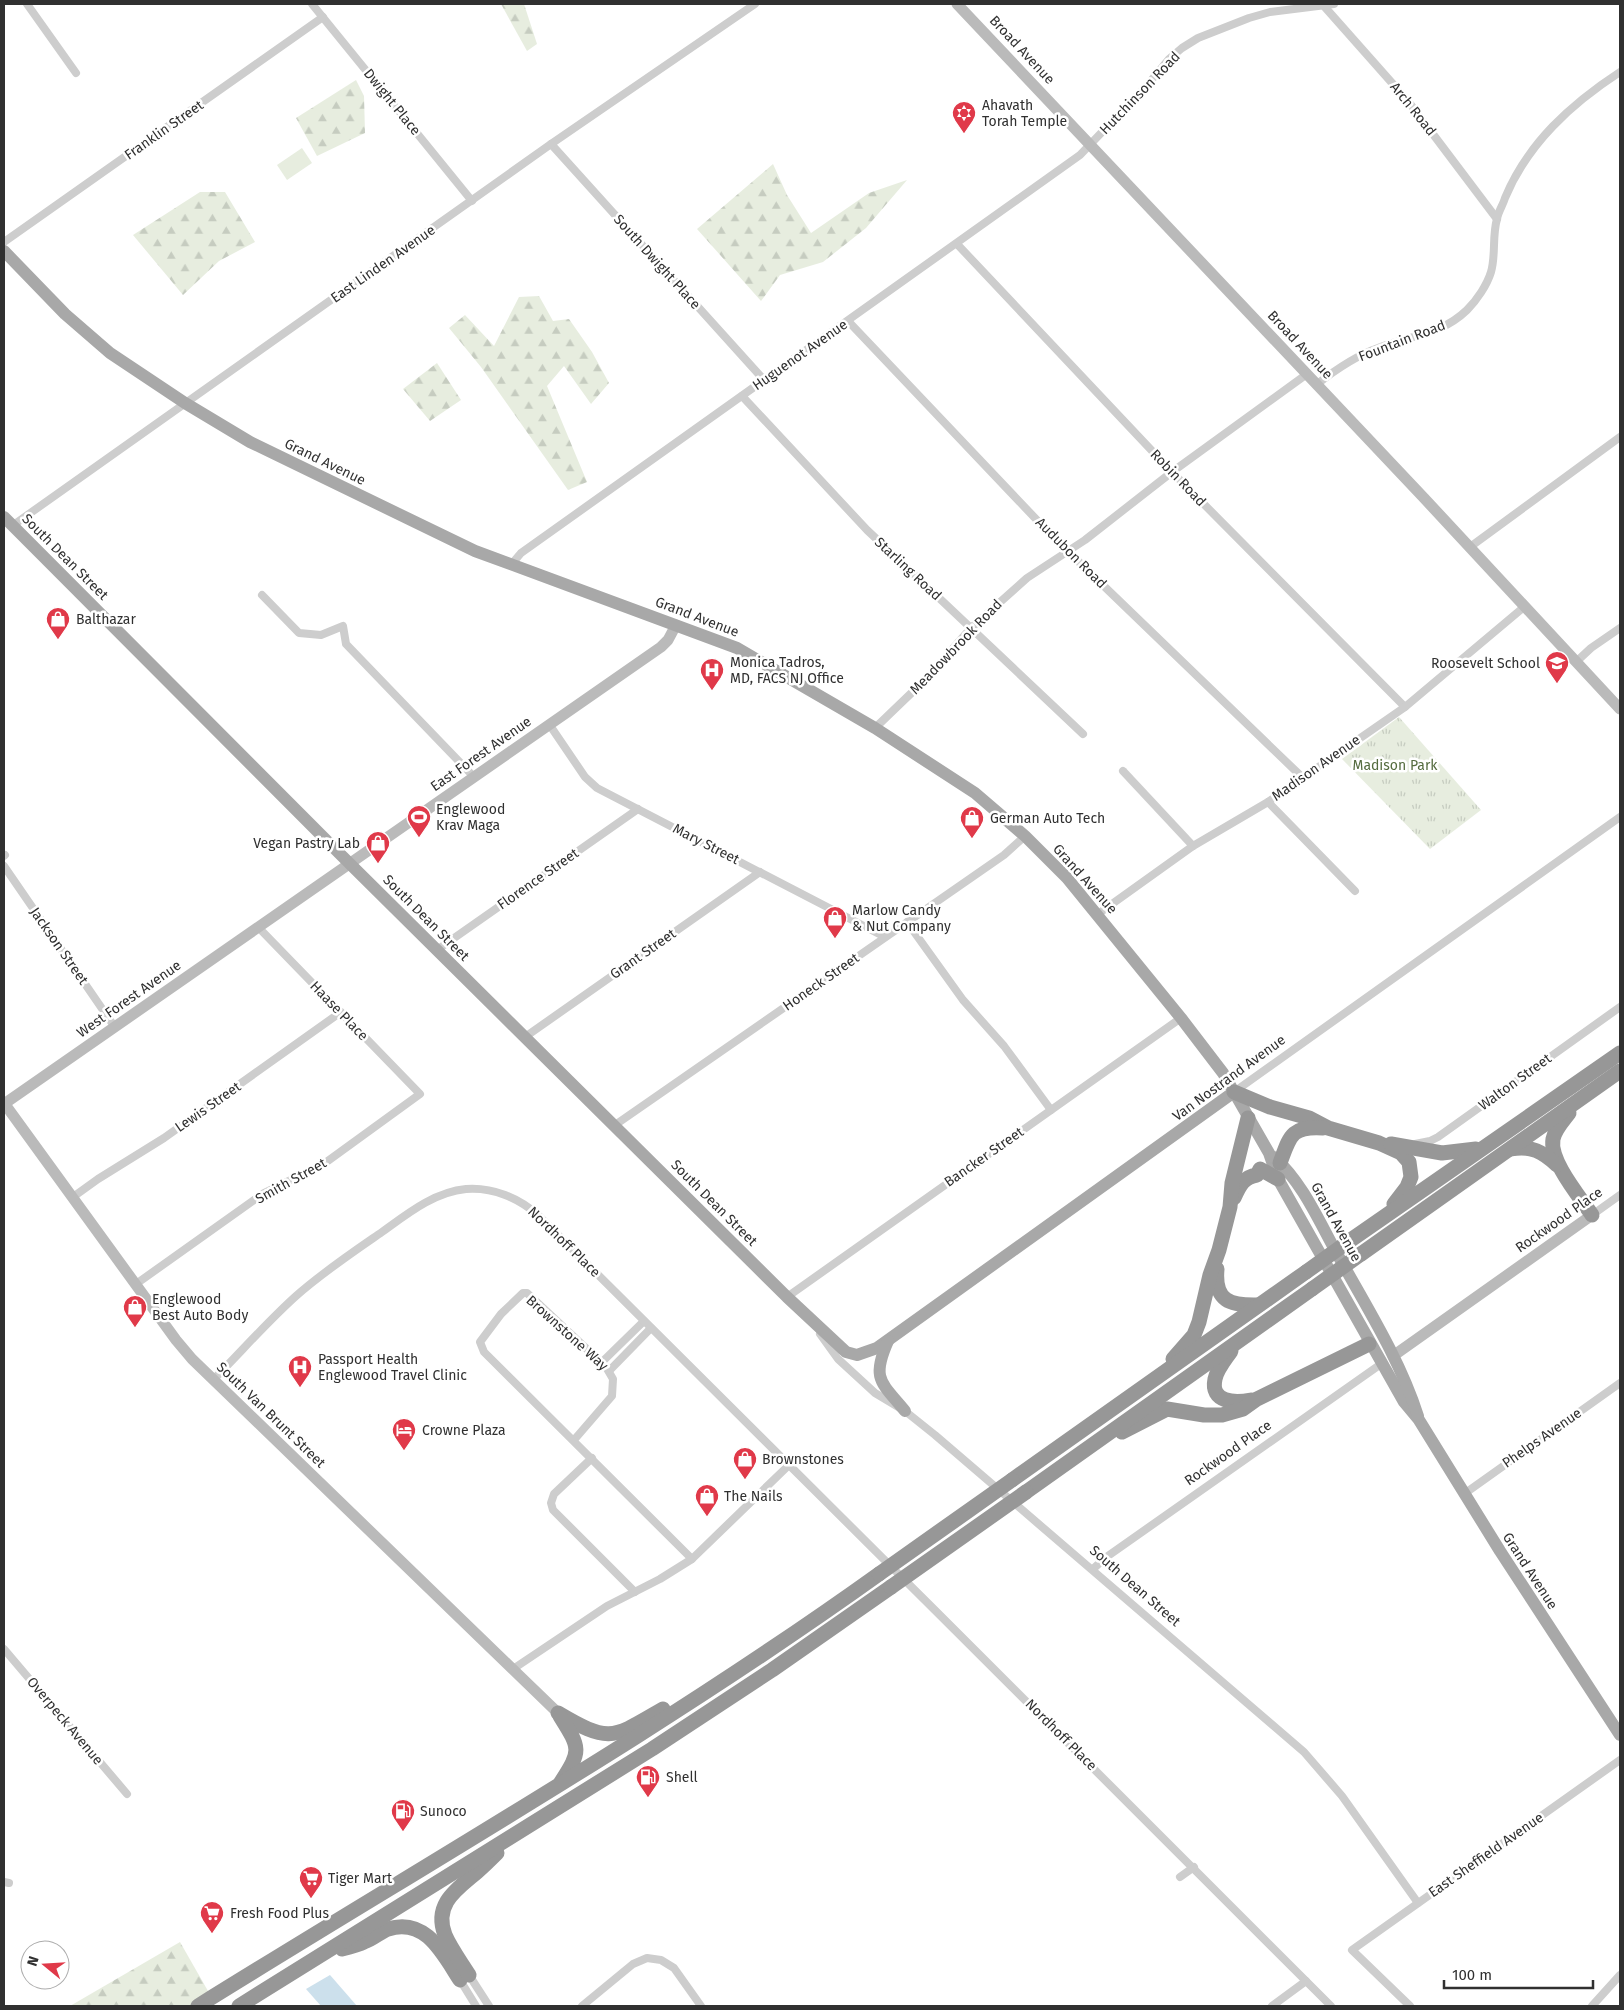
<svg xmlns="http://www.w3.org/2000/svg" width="1624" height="2010" font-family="'Fira Sans',sans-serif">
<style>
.green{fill:#e7eddf}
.forest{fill:url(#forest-firs)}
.park{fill:url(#park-tufts)}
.water{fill:#cce0ec}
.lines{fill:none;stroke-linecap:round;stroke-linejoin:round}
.street{stroke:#cdcdcd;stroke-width:8}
.secondary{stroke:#bababa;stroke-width:11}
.primary{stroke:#a8a8a8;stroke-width:12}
.highway{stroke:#979797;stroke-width:15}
.highway-bridge{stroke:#979797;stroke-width:15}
.labels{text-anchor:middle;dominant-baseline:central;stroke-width:5;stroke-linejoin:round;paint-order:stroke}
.street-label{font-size:14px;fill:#303030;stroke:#fff}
.poi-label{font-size:14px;fill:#303030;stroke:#fff;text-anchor:start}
.park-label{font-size:14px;fill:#546b3e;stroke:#fff}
</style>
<defs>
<pattern id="forest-firs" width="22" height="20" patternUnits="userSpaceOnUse" patternTransform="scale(1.25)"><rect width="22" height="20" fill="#e7eddf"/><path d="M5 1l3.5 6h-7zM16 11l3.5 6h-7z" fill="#c6ccc0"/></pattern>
<pattern id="park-tufts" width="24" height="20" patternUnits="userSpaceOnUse" patternTransform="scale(1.25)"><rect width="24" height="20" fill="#e7eddf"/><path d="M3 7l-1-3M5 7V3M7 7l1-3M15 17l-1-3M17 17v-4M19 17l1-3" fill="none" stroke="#c6ccc0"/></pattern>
</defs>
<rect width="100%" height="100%" fill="#fff"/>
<polygon class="green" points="302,148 312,163 287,180 277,165"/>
<g class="forest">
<polygon points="501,4 524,4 537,44 527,51"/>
<polygon points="356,80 364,96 365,133 317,156 296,118"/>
<polygon points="773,164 787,195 811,233 869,193 907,180 866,228 823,262 780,275 761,301 697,229"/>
<polygon points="200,192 225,192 255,242 219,261 183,295 133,235"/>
<polygon points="539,296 553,321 569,319 592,352 609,383 591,404 564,366 547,386 587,482 568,490 481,367 449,328 465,315 494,346 519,297"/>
<polygon points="437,363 461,400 430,421 403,389"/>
<polygon points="180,1942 212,1998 198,2006 70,2006"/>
</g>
<polygon class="park" points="1399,717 1481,810 1430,849 1342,759"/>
<polygon class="water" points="330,1975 357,2006 321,2006 306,1989"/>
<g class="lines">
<g class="street">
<polyline points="27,4 76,73"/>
<polyline points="312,4 472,201"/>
<polyline points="1323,5 1408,101 1497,219"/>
<polyline points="551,144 764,380"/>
<polyline points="4,242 323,17"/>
<polyline points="957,244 1172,472 1405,707"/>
<polyline points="848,321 1053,537 1303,778"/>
<path d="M1316 385C1335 370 1355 356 1378 348 1410 335 1440 336 1467 310 1477 300 1487 285 1491 272 1496 255 1492 236 1497 219 1498 212 1503 205 1505 198 1528 143 1571 104 1620 72"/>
<polyline points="742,396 867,530 1083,734"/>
<polyline points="12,526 551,144 755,4"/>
<polyline points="1470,547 1620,437"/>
<polyline points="511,565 521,553 1080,155 1149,83 1169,59 1182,48 1198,38 1249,18 1270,12 1334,4"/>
<polyline points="262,595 299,633 321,635 343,626 346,644 474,777"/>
<polyline points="1576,662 1591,648 1620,628"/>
<polyline points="549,724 585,777 597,788 885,937"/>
<polyline points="875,728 927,678 971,628 1027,578 1085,540 1172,472 1307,374"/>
<polyline points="1123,771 1193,846"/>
<polyline points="1268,802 1355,891"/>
<polyline points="4,856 5,855"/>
<polyline points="4,866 114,1026"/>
<polyline points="1098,914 1193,846 1268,802 1405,707 1524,607"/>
<polyline points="907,922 963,1000 1004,1046 1051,1110"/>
<polyline points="437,950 638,809"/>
<polyline points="525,1037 760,872"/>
<polyline points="1234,1092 1620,817"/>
<polyline points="615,1125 1004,855 1025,836"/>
<polyline points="1415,1144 1430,1141 1438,1137 1620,1007"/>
<polyline points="73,1197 98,1179 164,1138 341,1012"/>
<polyline points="1592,1215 1620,1195"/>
<polyline points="136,1284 264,1193 325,1163 420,1094 258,927"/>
<polyline points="787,1297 1181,1018"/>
<polyline points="820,1334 838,1359 875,1393 905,1411 935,1435 1304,1752 1342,1796 1418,1903"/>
<polyline points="601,1363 644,1321"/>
<polyline points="609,1371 651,1328"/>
<path d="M213 1380C241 1352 267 1322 296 1296 323 1272 353 1252 382 1232 407 1214 434 1192 466 1189 493 1187 519 1198 539 1216 803 1479 1068 1742 1331 2006"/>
<polyline points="574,1440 612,1396 613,1379 606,1367 527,1293 523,1293 501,1314 480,1342 484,1352 692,1559"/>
<polyline points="592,1458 554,1494 551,1503 553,1510 635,1592"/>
<polyline points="1464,1494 1620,1383"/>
<polyline points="1093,1569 1105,1558 1381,1364"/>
<polyline points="4,1649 127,1794"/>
<polyline points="513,1669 607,1606 660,1579 692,1559 788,1466"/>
<polyline points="1180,1877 1194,1867"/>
<polyline points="4,1882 9,1883"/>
<polyline points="469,1975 489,2006"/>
<polyline points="460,1980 476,2006"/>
<polyline points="582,2006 633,1964 647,1958 661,1960 674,1968 701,2006"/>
<polyline points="1272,2006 1306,1981"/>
<polyline points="1410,2006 1352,1950 1620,1760"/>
<polyline points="1592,2006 1620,1975"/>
</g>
<g class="secondary">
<polyline points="957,4 1424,498 1620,709"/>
<polyline points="4,1103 176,1340 192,1359 558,1713"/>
<polyline points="4,1104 661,647 668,640 676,625"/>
<polyline points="1393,1356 1592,1215"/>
</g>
<g class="primary">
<polyline points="4,251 65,314 110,353 185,403 250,442 475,551 737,648 875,728 975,793 1025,836 1067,878 1181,1018 1223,1073 1234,1092 1269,1153 1278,1179 1404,1402 1419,1420 1500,1551 1620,1735"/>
<polyline points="4,517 339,853 787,1297 846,1352 857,1355 877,1348 1234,1092"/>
<path d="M1274 1157C1304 1184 1320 1224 1340 1259 1368 1309 1400 1360 1418 1416"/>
<path d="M888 1341C871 1379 881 1382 905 1411"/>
</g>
<g class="highway">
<polyline points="1234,1092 1270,1107 1309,1118 1328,1128 1379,1143 1401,1153 1409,1162 1411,1177 1407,1187 1394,1204"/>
<path d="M1569 1113C1563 1121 1555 1129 1553 1139 1549 1161 1580 1197 1592 1215"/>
<polyline points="1391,1144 1442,1153 1476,1149"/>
<path d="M1511 1149C1531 1145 1543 1152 1557 1165"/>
<path d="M1280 1163C1290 1136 1291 1126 1323 1128"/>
<path d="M1234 1198C1239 1187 1243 1177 1257 1175L1260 1169 1278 1179"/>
<polyline points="1345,1244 1620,1053"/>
<polyline points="1361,1254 1620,1071"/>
<path d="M1217 1269C1214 1301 1230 1306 1259 1305"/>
<path d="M1231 1351C1225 1360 1217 1369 1215 1379 1210 1403 1235 1403 1251 1400"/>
<polyline points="1173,1359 1194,1335 1199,1322 1210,1275 1219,1250 1230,1207 1232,1183 1248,1118"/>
<polyline points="1122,1432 1167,1409 1204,1415 1222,1415 1243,1409 1257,1399 1369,1344"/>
<polyline points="1012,1480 1306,1272"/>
<polyline points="1026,1492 1312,1289"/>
<path d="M558 1713C610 1744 613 1738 663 1709"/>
<path d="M560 1716C580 1748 582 1750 561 1782"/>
<path d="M342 1949C350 1947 358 1945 364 1942 373 1939 380 1932 388 1929 426 1917 443 1954 460 1980"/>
<path d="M469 1975C461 1962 451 1949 445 1935 433 1904 457 1889 477 1872 484 1866 490 1860 497 1853"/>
<path d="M198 2006C426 1864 660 1731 879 1574"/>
<polyline points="239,2006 652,1749 772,1670 891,1587"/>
</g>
<g class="highway-bridge">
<polyline points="1306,1272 1345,1244"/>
<polyline points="1312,1289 1361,1254"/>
<polyline points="879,1574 1012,1480"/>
<polyline points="891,1587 1026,1492"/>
</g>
</g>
<defs>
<g id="synagogue-pin" transform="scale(1.25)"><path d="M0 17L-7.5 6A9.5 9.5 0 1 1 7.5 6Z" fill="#e03949" stroke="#fff"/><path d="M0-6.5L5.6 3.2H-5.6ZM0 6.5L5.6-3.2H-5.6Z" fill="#fff"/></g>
<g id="shop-pin" transform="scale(1.25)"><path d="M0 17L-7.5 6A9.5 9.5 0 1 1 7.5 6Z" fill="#e03949" stroke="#fff"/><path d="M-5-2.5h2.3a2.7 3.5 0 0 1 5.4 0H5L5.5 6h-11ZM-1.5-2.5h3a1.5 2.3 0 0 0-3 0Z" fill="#fff"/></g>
<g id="school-pin" transform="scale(1.25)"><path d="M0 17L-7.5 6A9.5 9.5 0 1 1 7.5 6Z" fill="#e03949" stroke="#fff"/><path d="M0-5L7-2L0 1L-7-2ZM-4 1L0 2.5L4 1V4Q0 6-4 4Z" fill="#fff"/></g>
<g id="hospital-pin" transform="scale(1.25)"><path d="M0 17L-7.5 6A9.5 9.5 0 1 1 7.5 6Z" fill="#e03949" stroke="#fff"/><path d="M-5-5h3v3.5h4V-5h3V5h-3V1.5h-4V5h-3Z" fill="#fff"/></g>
<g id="stadium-pin" transform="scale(1.25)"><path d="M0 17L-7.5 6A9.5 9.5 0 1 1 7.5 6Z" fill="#e03949" stroke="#fff"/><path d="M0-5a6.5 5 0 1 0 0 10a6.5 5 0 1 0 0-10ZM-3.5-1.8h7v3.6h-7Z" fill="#fff"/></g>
<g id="hotel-pin" transform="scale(1.25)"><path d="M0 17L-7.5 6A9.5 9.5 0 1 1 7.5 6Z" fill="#e03949" stroke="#fff"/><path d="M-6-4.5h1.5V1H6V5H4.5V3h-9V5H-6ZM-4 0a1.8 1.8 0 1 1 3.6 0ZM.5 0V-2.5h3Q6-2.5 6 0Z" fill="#fff"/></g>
<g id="fuel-pin" transform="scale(1.25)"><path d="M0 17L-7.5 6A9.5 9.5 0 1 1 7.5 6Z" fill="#e03949" stroke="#fff"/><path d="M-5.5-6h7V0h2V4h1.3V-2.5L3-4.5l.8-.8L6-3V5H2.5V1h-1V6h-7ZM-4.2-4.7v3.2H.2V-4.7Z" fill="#fff"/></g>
<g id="supermarket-pin" transform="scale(1.25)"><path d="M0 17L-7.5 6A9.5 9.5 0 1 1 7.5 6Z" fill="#e03949" stroke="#fff"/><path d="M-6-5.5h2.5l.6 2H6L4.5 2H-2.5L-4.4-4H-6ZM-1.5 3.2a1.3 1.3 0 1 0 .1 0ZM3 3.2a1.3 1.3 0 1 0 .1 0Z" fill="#fff"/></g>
</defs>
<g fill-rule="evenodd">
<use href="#synagogue-pin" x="964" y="113"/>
<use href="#shop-pin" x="58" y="619"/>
<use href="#school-pin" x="1557" y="663"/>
<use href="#hospital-pin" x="712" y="670"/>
<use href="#stadium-pin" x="419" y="817"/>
<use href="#shop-pin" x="972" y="818"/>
<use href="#shop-pin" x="378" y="843"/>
<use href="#shop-pin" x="835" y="918"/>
<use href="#shop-pin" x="135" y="1307"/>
<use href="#hospital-pin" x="300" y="1367"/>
<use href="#hotel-pin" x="404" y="1430"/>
<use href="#shop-pin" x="745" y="1459"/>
<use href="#shop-pin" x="707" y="1496"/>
<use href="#fuel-pin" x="648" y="1777"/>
<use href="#fuel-pin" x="403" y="1811"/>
<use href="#supermarket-pin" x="311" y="1878"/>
<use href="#supermarket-pin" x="212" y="1913"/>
</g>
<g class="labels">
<g class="street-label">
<text transform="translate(1022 50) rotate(47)">Broad Avenue</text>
<text transform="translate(1140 93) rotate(-46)">Hutchinson Road</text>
<text transform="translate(392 102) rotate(51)">Dwight Place</text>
<text transform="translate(1413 109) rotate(51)">Arch Road</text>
<text transform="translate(164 130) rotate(-35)">Franklin Street</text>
<text transform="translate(657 262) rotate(48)">South Dwight Place</text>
<text transform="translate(383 264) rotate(-35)">East Linden Avenue</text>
<text transform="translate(1402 341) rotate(-21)">Fountain Road</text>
<text transform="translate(1300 345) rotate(47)">Broad Avenue</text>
<text transform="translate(800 355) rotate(-35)">Huguenot Avenue</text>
<text transform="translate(325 462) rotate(26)">Grand Avenue</text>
<text transform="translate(1178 478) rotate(46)">Robin Road</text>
<text transform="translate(1071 553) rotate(45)">Audubon Road</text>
<text transform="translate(65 557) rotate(45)">South Dean Street</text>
<text transform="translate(908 569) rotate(43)">Starling Road</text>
<text transform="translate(697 617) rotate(21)">Grand Avenue</text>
<text transform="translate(956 647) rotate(-46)">Meadowbrook Road</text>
<text transform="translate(481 754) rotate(-35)">East Forest Avenue</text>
<text transform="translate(1316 768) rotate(-35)">Madison Avenue</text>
<text transform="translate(706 844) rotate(27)">Mary Street</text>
<text transform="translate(538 879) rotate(-35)">Florence Street</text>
<text transform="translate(1085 879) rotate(48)">Grand Avenue</text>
<text transform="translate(426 918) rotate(45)">South Dean Street</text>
<text transform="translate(59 946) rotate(55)">Jackson Street</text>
<text transform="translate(643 954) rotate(-35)">Grant Street</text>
<text transform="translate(821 982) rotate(-35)">Honeck Street</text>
<text transform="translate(129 999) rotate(-35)">West Forest Avenue</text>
<text transform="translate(339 1011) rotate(46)">Haase Place</text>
<text transform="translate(1229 1078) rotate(-36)">Van Nostrand Avenue</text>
<text transform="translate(1515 1082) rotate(-36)">Walton Street</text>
<text transform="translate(208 1107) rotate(-35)">Lewis Street</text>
<text transform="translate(984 1157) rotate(-35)">Bancker Street</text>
<text transform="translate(291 1181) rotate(-29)">Smith Street</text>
<text transform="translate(714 1203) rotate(45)">South Dean Street</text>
<text transform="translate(1559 1220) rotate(-35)">Rockwood Place</text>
<text transform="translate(1336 1222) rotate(61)">Grand Avenue</text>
<text transform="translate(564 1242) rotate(44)">Nordhoff Place</text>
<text transform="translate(567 1333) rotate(42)">Brownstone Way</text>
<text transform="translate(271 1415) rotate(44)">South Van Brunt Street</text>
<text transform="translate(1542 1438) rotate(-35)">Phelps Avenue</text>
<text transform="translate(1228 1453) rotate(-35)">Rockwood Place</text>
<text transform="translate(1530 1571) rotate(57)">Grand Avenue</text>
<text transform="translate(1135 1586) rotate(41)">South Dean Street</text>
<text transform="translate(65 1721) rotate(50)">Overpeck Avenue</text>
<text transform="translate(1061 1735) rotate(45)">Nordhoff Place</text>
<text transform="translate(1486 1855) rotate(-35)">East Sheffield Avenue</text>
</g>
<g class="poi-label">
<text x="982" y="105">Ahavath<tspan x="982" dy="16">Torah Temple</tspan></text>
<text x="76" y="619">Balthazar</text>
<text x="730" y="662">Monica Tadros,<tspan x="730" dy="16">MD, FACS NJ Office</tspan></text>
<text x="1540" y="663" text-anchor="end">Roosevelt School</text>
<text x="436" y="809">Englewood<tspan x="436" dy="16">Krav Maga</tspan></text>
<text x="990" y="818">German Auto Tech</text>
<text x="360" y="843" text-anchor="end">Vegan Pastry Lab</text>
<text x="852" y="910">Marlow Candy<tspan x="852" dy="16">&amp; Nut Company</tspan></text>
<text x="152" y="1299">Englewood<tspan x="152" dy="16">Best Auto Body</tspan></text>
<text x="318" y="1359">Passport Health<tspan x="318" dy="16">Englewood Travel Clinic</tspan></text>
<text x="422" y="1430">Crowne Plaza</text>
<text x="762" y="1459">Brownstones</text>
<text x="724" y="1496">The Nails</text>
<text x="666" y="1777">Shell</text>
<text x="420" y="1811">Sunoco</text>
<text x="328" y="1878">Tiger Mart</text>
<text x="230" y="1913">Fresh Food Plus</text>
</g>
<g class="park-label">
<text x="1395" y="765">Madison Park</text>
</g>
</g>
<rect width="1624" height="2010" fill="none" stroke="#303030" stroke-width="10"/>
<g transform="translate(45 1965) rotate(288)"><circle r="24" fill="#ffffff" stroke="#acacac"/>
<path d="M0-4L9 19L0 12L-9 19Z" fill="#e03949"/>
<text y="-8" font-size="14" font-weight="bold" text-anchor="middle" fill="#303030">N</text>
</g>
<path d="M1444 1980v8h149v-8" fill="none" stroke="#303030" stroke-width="2.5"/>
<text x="1452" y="1980" font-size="15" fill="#303030" stroke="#ffffff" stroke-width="4" paint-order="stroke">100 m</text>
</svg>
